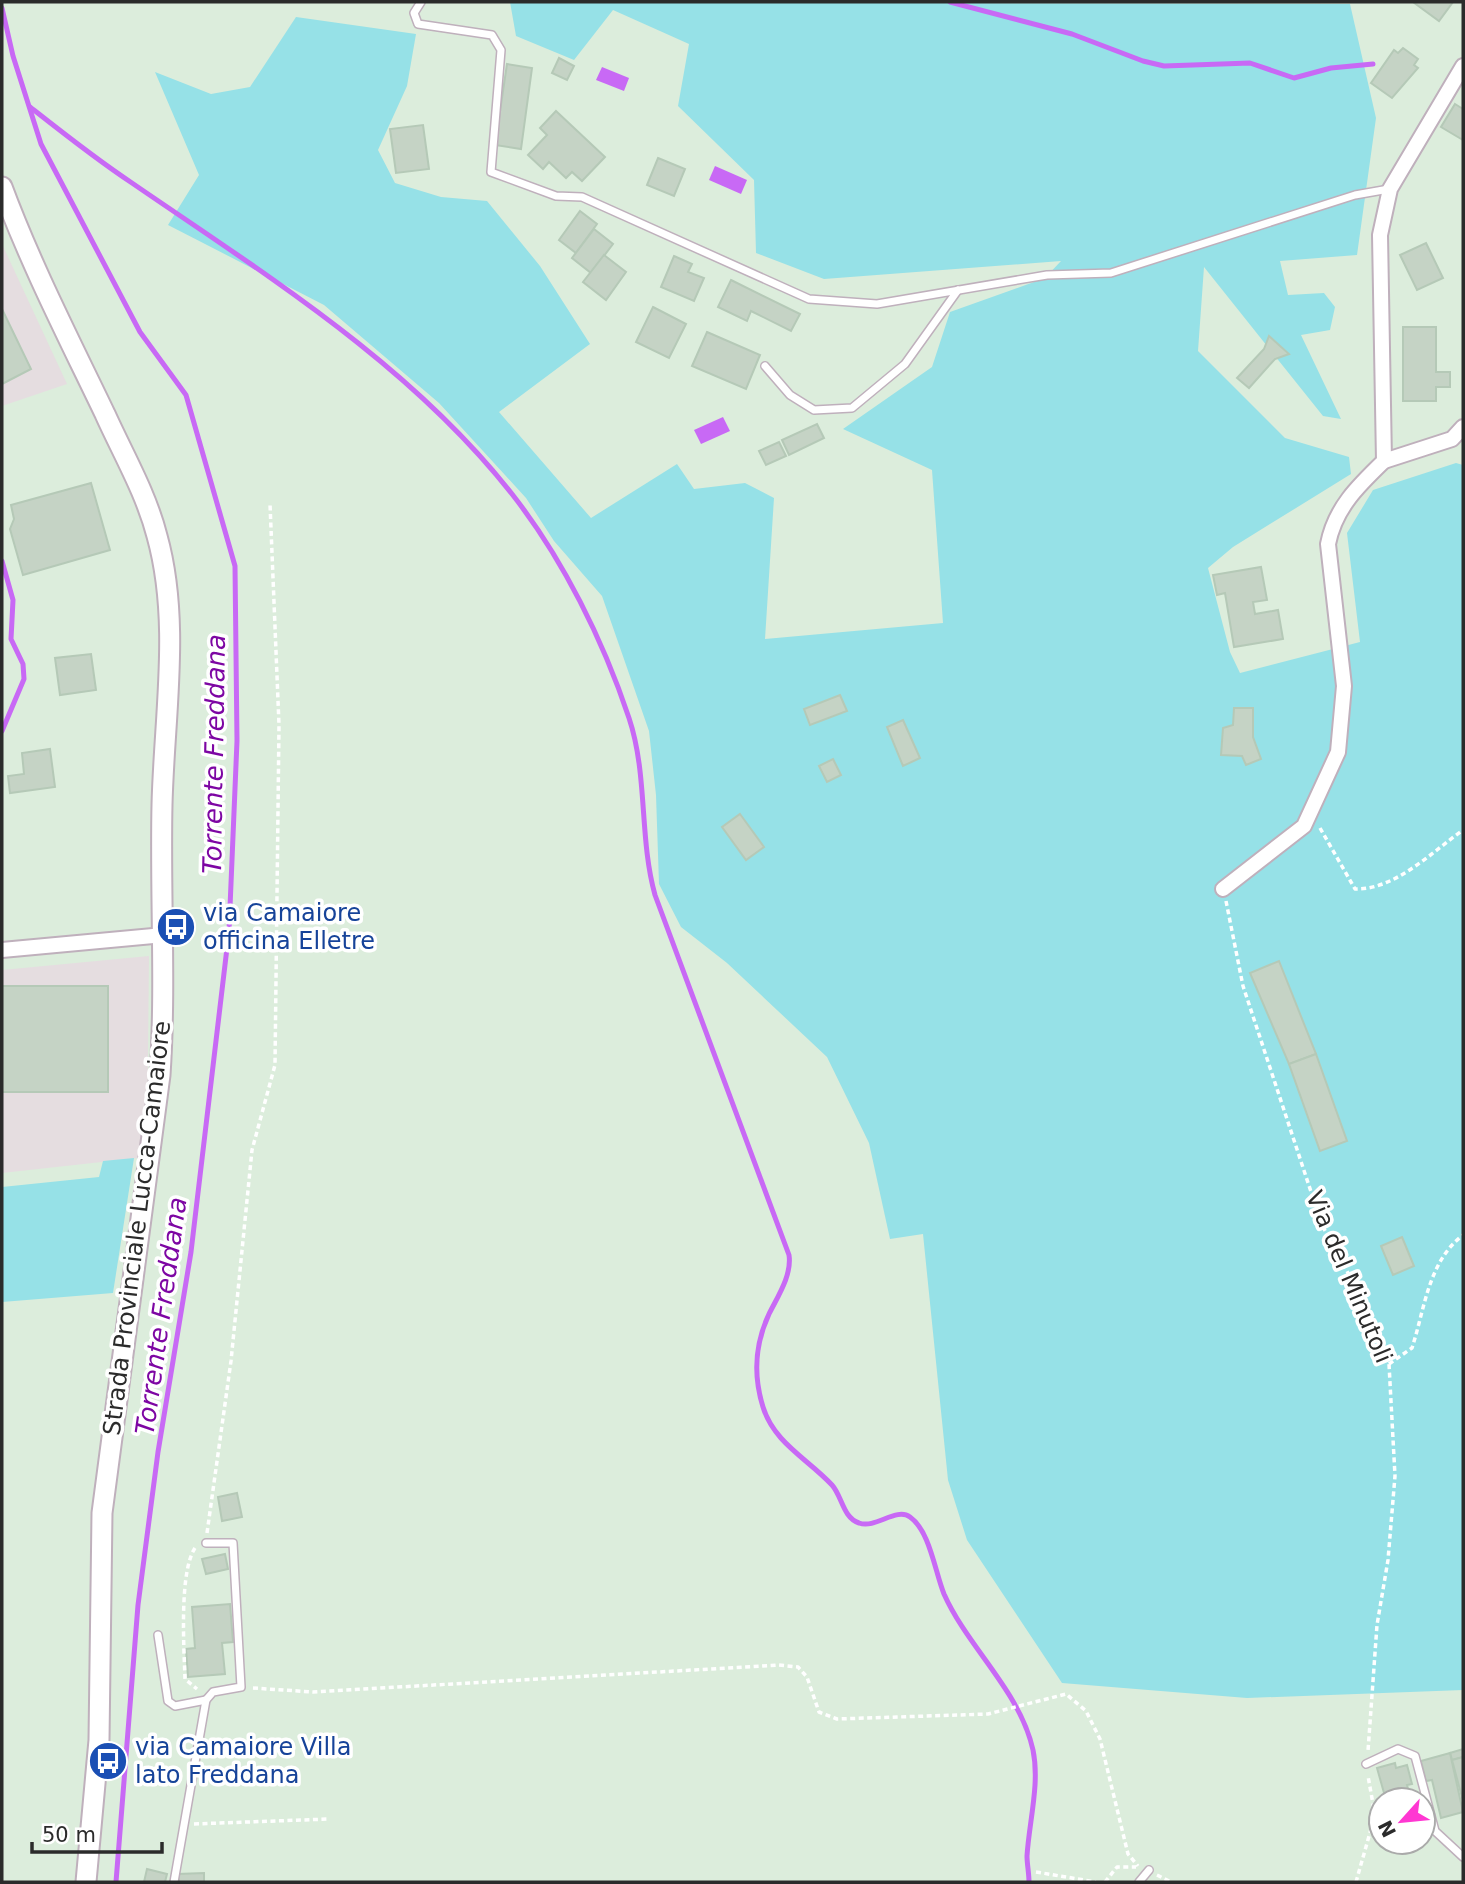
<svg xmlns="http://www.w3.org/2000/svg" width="1465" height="1884" font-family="'DejaVu Sans',sans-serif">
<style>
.industrial{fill:#e5dde0}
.green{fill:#96e1e7}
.water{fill:#c869f5}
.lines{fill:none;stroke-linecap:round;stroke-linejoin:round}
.stream{stroke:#c869f5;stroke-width:5}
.building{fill:#c5d3c5;stroke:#b5c9b7;stroke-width:2}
.lane-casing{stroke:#bfb0bc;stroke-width:10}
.street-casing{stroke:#bfb0bc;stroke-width:18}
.secondary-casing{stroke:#bfb0bc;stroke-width:23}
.path{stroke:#fff;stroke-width:3.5;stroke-dasharray:5 3.5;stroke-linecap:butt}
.lane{stroke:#fff;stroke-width:7}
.street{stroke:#fff;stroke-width:14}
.secondary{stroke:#fff;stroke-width:19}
.labels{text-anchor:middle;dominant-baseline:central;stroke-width:7;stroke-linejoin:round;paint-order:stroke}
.transit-label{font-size:24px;fill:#164399;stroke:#fff;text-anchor:start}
.street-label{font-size:24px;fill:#2b2b2b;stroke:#fff}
.water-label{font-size:26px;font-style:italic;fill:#7d06a3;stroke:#fff}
</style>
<rect width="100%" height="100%" fill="#dceddc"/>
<g class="industrial">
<polygon points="2,244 67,384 2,406"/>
<polygon points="149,956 147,1157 2,1173 2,970"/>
</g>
<g class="green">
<polygon points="510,2 1350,4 1376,118 1357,255 1280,261 1288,295 1324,293 1335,307 1330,330 1301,335 1341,419 1323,416 1204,267 1198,351 1285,438 1349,457 1351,474 1233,547 1208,568 1230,652 1240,673 1360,642 1347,533 1373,490 1456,463 1463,465 1463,1690 1247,1698 1062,1683 967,1540 948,1480 923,1234 890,1239 869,1143 827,1057 727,963 681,927 659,884 656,795 649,731 602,596 554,541 526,498 439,403 324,305 168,225 199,175 155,72 211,94 250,87 296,17 416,34 407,86 378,150 395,183 441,197 487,201 540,266 590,344 499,412 591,518 677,464 694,489 745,483 774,498 765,639 943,623 932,470 843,429 932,367 950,312 1045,278 1061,261 824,279 756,253 754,180 678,106 689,44 613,10 574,60 516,36"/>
<polygon points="134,1158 113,1293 2,1302 2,1187 99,1177 103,1161"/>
</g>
<g class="water">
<polygon points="602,67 629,78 624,91 596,80"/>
<polygon points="715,166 747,180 741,194 709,180"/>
<polygon points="723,417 730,431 701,444 694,430"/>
</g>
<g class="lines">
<g class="stream">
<polyline points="950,2 1072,34 1143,61 1164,66 1250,63 1294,78 1331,68 1373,64"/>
<polyline points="2,8 13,56 41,144 140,332 186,395 235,566 237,741 229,931 191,1252 158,1452 138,1605 116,1882"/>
<path d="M30 107C63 133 97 160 132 183 266 275 410 364 512 494 563 559 603 640 629 718 648 775 639 838 655 895L789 1255C792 1275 778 1296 769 1314 755 1344 753 1375 763 1407 774 1443 808 1459 832 1485 842 1496 843 1518 859 1523 876 1529 896 1507 910 1517 930 1531 935 1572 944 1594 968 1648 1020 1691 1033 1750 1040 1784 1029 1822 1027 1856 1027 1864 1029 1873 1029 1882"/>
<polyline points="2,561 13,600 11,639 23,664 24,679 2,731"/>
</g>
</g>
<g class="building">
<polygon points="1413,2 1453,2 1439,21"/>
<polygon points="1403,48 1418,59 1414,65 1418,68 1392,98 1371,83 1394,50 1398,53"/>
<polygon points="559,58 574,66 567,80 552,73"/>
<polygon points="507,64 532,68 521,149 495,145"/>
<polygon points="1455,104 1463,109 1463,140 1441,127"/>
<polygon points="556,111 605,157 582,181 572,172 566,178 549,162 543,169 528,155 547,135 540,128"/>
<polygon points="423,125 429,169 396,173 390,129"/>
<polygon points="658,158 685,169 674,196 647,185"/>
<polygon points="580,211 597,224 576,253 559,240"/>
<polygon points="594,229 613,244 591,273 572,258"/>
<polygon points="1426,243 1443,278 1417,290 1400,255"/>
<polygon points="604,255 626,272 606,300 583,282"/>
<polygon points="674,256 692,264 688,272 704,278 694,301 661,287"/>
<polygon points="731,280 800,314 791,331 751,311 747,321 718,307"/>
<polygon points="653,307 686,324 669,358 636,342"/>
<polygon points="2,309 31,369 2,384"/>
<polygon points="1403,327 1436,327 1436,372 1450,372 1450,387 1436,387 1436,401 1403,401"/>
<polygon points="707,332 760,355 746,389 692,366"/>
<polygon points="1269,336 1289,354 1275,359 1249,388 1237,378 1264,349"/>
<polygon points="817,424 824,438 789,455 782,440"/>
<polygon points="779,442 786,456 766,465 759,451"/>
<polygon points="91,483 110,550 23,575 10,529 14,519 11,505"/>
<polygon points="1261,567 1267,600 1253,602 1255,614 1278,610 1283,639 1234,647 1225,593 1217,595 1213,575"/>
<polygon points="91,654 96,690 60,695 55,658"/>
<polygon points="840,695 847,711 810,725 804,709"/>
<polygon points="1234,708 1253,708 1253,737 1261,759 1246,765 1242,756 1221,755 1223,728 1233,725"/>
<polygon points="903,720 920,758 903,766 887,727"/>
<polygon points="50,749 55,787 10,793 8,776 24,774 22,753"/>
<polygon points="833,759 841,775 827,782 819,766"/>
<polygon points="740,814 764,847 746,860 722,827"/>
<polygon points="1279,961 1316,1054 1289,1064 1250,973"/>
<rect x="2" y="986" width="106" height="106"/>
<polygon points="1316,1054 1347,1141 1320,1151 1289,1064"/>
<polygon points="1402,1237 1414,1266 1393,1275 1381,1246"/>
<polygon points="237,1493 242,1517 222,1521 218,1497"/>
<polygon points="225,1554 228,1569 206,1574 202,1559"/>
<polygon points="230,1604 233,1642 222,1643 225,1674 188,1677 186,1649 195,1648 192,1607"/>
<polygon points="1463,1749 1463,1757 1452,1760 1450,1753"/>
<polygon points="1450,1753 1463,1812 1441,1818 1432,1780 1426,1781 1421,1761"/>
<polygon points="1463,1757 1463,1801 1452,1760"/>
<polygon points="1395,1763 1396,1768 1407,1765 1412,1784 1407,1785 1411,1800 1386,1800 1377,1768"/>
<polygon points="147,1869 167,1874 165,1882 144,1882"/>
<polygon points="204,1873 204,1882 179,1882 178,1874"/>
</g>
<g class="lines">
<g class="lane-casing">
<g id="lane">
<polyline points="421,2 414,13 418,24 492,35 501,50 491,172 556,196 582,197 809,299 877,304 1047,275 1111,273 1355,195 1389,189"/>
<polyline points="765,366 790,395 814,410 852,408 905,364 958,290"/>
<polyline points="158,1635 168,1701 175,1706 206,1700"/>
<polyline points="1366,1764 1398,1749 1415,1756 1435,1831 1463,1857"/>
<polyline points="174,1882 206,1700 213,1692 241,1687 233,1543 206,1543"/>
<polyline points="1139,1882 1149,1870"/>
</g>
</g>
<g class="street-casing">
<g id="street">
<polyline points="1384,461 1452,439 1463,427"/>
<path d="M1223 889 1304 826 1338 752 1344 686 1328 544C1335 508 1358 486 1384 461L1380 235 1390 189 1463 66"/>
<polyline points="2,950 164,935"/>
</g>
</g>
<g class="secondary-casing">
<path id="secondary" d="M2 187C31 265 69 339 105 414 123 454 146 493 157 536 181 622 164 716 162 805 160 895 166 985 160 1075L102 1513 99 1740 86 1882"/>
</g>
<g class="path">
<path d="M1320 828 1355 889C1395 890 1432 852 1463 830"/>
<polyline points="1226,901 1243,986 1322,1225 1361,1297 1389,1364 1395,1476 1388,1560 1377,1625 1368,1751"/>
<path d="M1389 1364 1412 1348C1425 1308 1428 1262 1463 1235"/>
<polyline points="207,1533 231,1361 252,1150 275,1065 279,725 270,504"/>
<path d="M195 1548C179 1572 184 1648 185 1679L197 1689"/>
<polyline points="253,1688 313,1692 779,1665 798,1667 807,1677 819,1712 837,1719 988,1714 1066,1694 1086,1711 1100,1739 1128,1854 1138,1866"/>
<polyline points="194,1824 328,1819"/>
<polyline points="1036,1872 1096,1882"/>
<polyline points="1157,1875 1171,1882"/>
<polyline points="1105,1882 1117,1867 1136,1867"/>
<polyline points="1356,1882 1375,1815 1368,1776"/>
</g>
<use href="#lane" class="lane"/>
<use href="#street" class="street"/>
<use href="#secondary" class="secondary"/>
</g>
<defs>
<g id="bus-disc" transform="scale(2.0125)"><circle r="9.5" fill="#1a4fb4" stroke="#fff"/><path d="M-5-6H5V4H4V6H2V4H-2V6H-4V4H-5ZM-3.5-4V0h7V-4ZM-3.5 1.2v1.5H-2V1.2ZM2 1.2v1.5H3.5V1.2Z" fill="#fff"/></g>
</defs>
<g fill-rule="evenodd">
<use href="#bus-disc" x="176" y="927"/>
<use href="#bus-disc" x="108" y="1761"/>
</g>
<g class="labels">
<g class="transit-label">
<text x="203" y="913">via Camaiore<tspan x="203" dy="28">officina Elletre</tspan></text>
<text x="135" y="1747">via Camaiore Villa<tspan x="135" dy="28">lato Freddana</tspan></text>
</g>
<g class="street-label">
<text transform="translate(137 1228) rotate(-83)">Strada Provinciale Lucca-Camaiore</text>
<text transform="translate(1349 1277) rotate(67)">Via del Minutoli</text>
</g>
<g class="water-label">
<text transform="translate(214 754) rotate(-89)">Torrente Freddana</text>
<text transform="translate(161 1316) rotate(-82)">Torrente Freddana</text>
</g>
</g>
<rect width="1465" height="1884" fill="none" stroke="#2b2b2b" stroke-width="7"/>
<g transform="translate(1402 1821) rotate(243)"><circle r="33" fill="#ffffff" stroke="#aaaaaa" stroke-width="2"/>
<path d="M0-5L12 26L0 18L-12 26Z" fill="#ff37d2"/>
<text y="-10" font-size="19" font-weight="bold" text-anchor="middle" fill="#2b2b2b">N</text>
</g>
<path d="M32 1842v10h130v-10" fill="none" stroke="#2b2b2b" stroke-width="3.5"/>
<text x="42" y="1842" font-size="21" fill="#2b2b2b" stroke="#ffffff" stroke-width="5" paint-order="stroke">50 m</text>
</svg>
